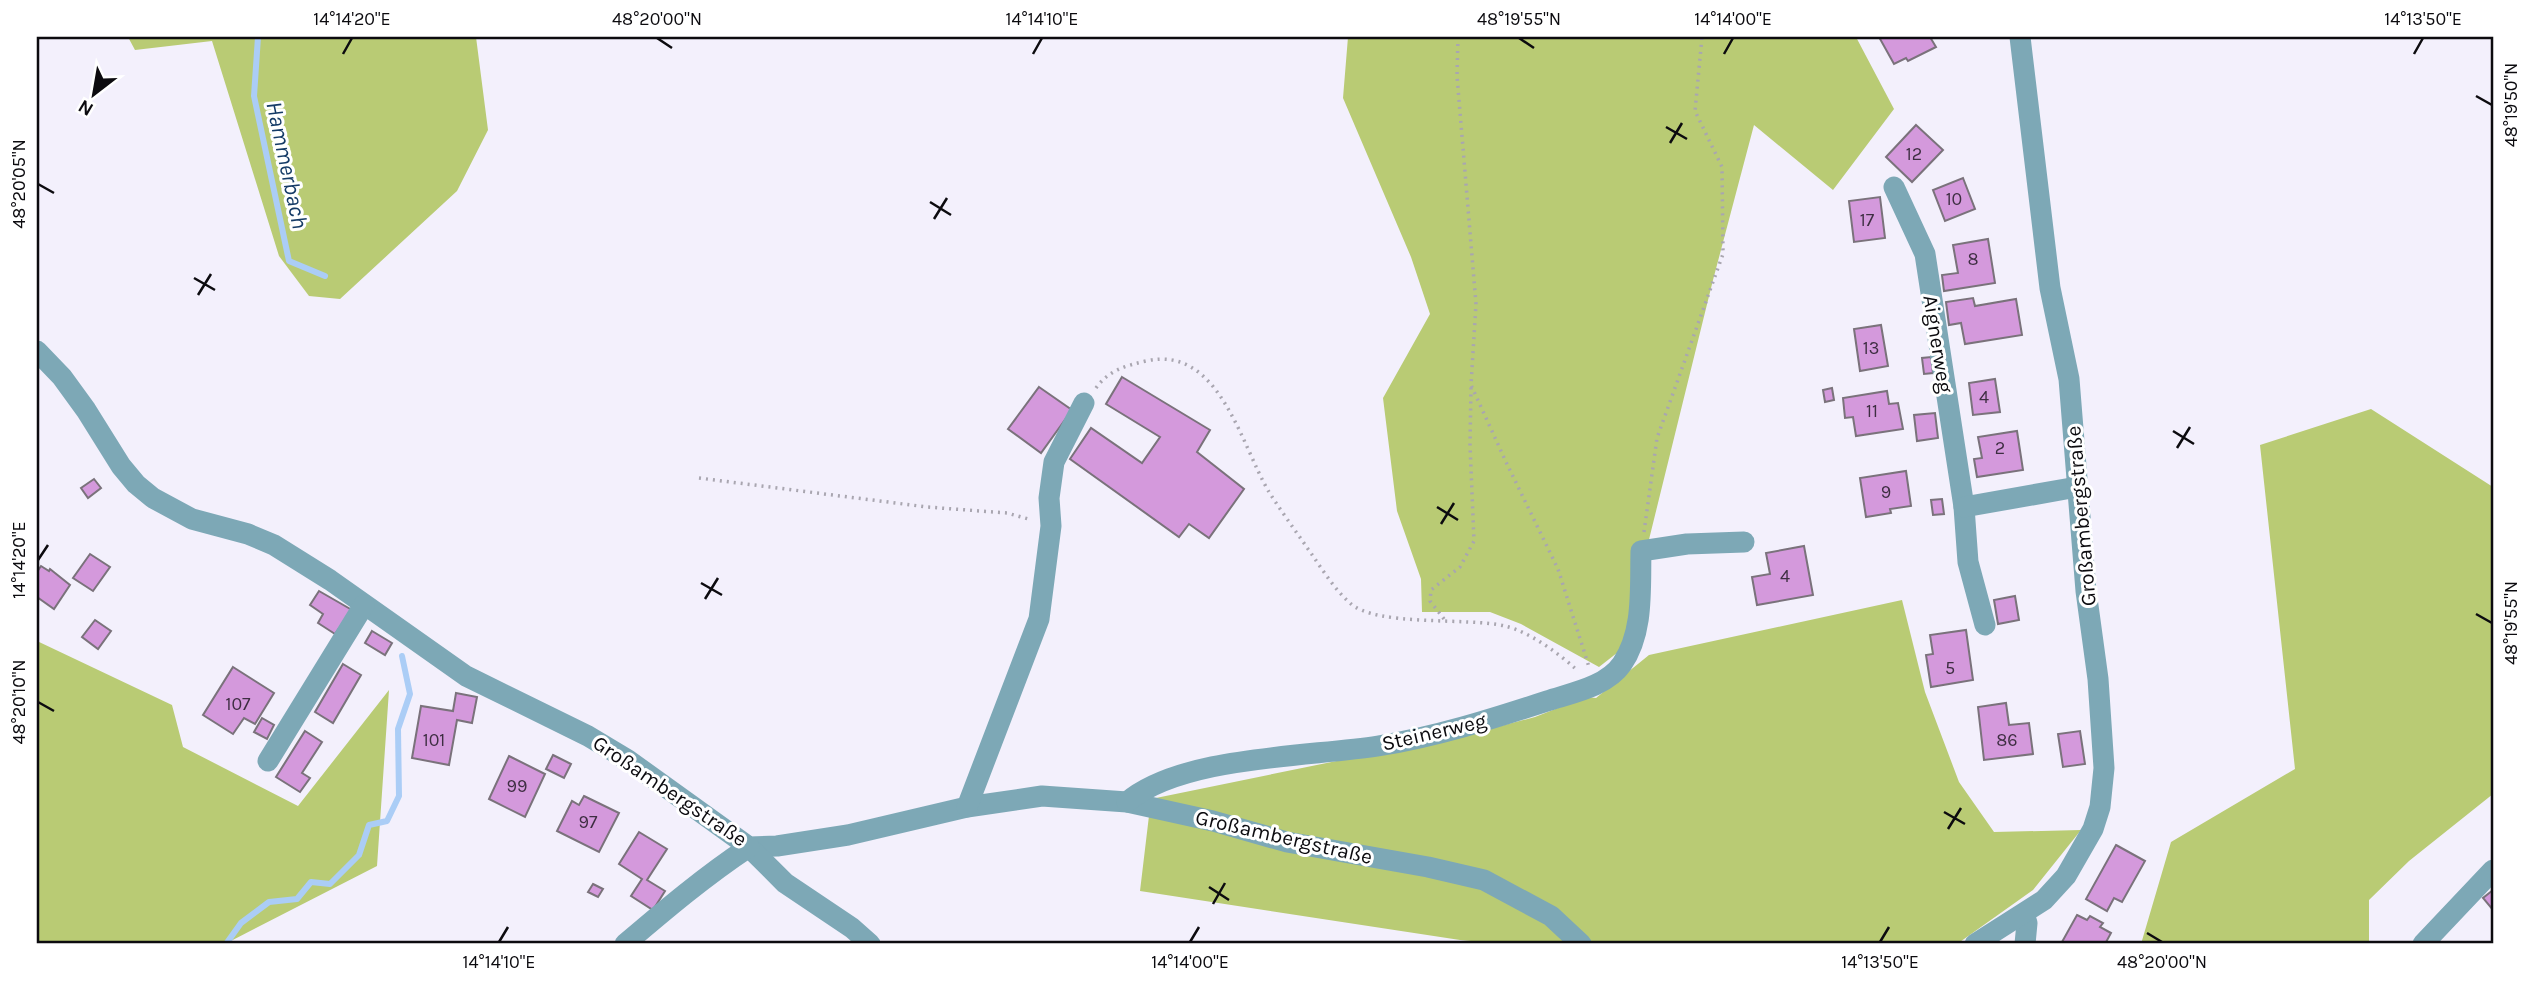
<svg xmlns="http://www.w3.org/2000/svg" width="2530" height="981" font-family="Karla,sans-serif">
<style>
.forest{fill:#b9cb74}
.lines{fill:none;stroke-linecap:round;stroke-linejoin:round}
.stream{stroke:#abcdf6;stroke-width:6}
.building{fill:#d499dc;stroke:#7a727b;stroke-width:2}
.path{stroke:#a9a6b0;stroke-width:3.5;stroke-dasharray:2 5;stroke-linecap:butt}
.minor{stroke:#7da8b6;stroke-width:21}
.ticks{fill:none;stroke:#0c0b0f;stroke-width:2.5}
.labels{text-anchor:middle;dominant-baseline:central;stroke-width:6;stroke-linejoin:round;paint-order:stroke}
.number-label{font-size:18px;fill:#3e2e42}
.street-label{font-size:21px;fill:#0c0b0f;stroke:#fff}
.water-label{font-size:23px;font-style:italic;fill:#153b66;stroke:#fff}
.neatline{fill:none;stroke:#0c0b0f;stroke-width:2.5}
.ticks-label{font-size:18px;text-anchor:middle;fill:#0c0b0f}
</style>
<rect width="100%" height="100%" fill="#f3f0fc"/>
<g class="forest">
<polygon points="128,37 476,37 488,130 457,191 340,299 309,296 279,256 212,41 135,50"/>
<polygon points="1348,37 1856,37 1894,109 1833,190 1754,125 1713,280 1622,649 1599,667 1521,624 1490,612 1422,612 1421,579 1397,511 1383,398 1430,314 1411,257 1343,98"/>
<polygon points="2371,409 2493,487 2493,794 2409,861 2369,900 2369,944 2141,944 2171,842 2295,769 2260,445"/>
<polygon points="1902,600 1925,692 1959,782 1994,832 2081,830 2033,890 1957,944 1504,944 1460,940 1140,891 1151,799 1478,732 1535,717 1586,697 1596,698 1649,655"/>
<polygon points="37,641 172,705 183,747 298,806 389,690 377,866 225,944 37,944"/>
</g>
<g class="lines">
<g class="stream">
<polyline points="258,37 254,96 289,261 325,276"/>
<polyline points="226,944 241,923 269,902 297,899 311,882 330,884 359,855 369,825 387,821 399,796 398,729 410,694 402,656"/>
</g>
</g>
<g class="building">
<polygon points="1879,37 1930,37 1936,47 1908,61 1906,58 1894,64"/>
<polygon points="1916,125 1943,150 1912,182 1886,157"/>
<polygon points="1963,178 1975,209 1945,221 1933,190"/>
<polygon points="1880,197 1885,238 1854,242 1849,201"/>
<polygon points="1988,239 1995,283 1944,291 1942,275 1958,273 1953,245"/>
<polygon points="1973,298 1975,306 2016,299 2022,335 1965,344 1961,323 1949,325 1946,302"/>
<polygon points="1881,325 1888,366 1860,371 1854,329"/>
<polygon points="1931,357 1933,373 1924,374 1922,358"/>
<polygon points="1122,377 1210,430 1197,452 1244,489 1209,538 1189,524 1179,537 1070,459 1091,428 1142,463 1160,437 1106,404"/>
<polygon points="1995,379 2000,412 1973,415 1969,383"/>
<polygon points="1039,387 1072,410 1041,453 1008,429"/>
<polygon points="1832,388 1834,400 1825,402 1823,390"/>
<polygon points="1887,391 1889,404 1898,403 1903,429 1856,436 1853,417 1845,418 1843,398"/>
<polygon points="1935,413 1938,438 1917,441 1914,415"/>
<polygon points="2017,431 2023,470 1977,477 1974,459 1982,458 1978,437"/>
<polygon points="1906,471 1911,506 1890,509 1891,513 1866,517 1860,478"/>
<polygon points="94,479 101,488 88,498 81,488"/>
<polygon points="1942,499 1944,514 1933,515 1931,500"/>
<polygon points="1804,546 1813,595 1757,605 1752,577 1770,574 1766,553"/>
<polygon points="90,554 110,567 93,591 73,578"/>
<polygon points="41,566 49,571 50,569 70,585 54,609 37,597 37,572"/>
<polygon points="319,591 352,610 335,634 318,623 323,614 310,605"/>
<polygon points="2015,596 2019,620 1998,624 1994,600"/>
<polygon points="95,620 111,631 98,649 82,637"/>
<polygon points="1966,630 1973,680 1931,687 1926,655 1933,654 1930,635"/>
<polygon points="372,631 392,643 385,655 365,643"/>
<polygon points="343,664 361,675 333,723 315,712"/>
<polygon points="233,667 274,693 255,724 244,718 233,734 203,715"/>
<polygon points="456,693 477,697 472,723 457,720 449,765 412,758 421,706 453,711"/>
<polygon points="2006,703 2009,725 2029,723 2033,754 1984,760 1978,707"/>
<polygon points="262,718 274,725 267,739 254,732"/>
<polygon points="305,731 322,742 302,773 310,778 300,792 276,777"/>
<polygon points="2080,731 2085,764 2063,767 2058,734"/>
<polygon points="553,755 571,764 564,778 546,769"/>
<polygon points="509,756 545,774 525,817 489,799"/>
<polygon points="584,796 619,813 599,852 557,831 572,801 579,805"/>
<polygon points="639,832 667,849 647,880 665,891 653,910 631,896 642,879 619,864"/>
<polygon points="2116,845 2145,861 2122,902 2114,898 2107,911 2086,899"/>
<polygon points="593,884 603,889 598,897 588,892"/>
<polygon points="2493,890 2493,910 2483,898"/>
<polygon points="2077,915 2087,920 2090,916 2103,923 2100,927 2111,933 2105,944 2067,944 2062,942"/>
</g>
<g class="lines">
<g class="path">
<polyline points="1458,37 1457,76 1476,304 1471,385 1506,462 1558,569 1589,667"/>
<path d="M1096 388C1109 370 1125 366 1146 361 1219 344 1241 445 1269 492 1281 511 1295 530 1308 549 1321 567 1333 588 1350 603 1375 627 1467 617 1505 626 1530 632 1558 653 1577 670"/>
<polyline points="699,478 927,507 1007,513 1032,520"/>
<polyline points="1644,532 1657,438 1723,254 1722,167 1695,111 1702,37"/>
<polyline points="1444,619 1430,601 1431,590 1460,567 1474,541 1470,445 1471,387"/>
</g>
<g class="minor">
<polyline points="1894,187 1925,254 1964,507 1968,562 1985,625"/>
<polyline points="37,351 62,377 86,410 121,466 136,484 153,498 192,519 248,534 274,545 330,580 466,676 588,736 628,760 749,847 777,846 848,835 967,807 1042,796 1127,802 1213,821 1287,842 1428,867 1484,880 1551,916 1581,944"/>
<polyline points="1964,507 2077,487"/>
<polyline points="268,761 364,605"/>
<path d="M1127 802C1181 756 1308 757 1378 746 1435 737 1492 719 1547 701 1571 693 1606 687 1622 664 1644 632 1640 589 1641 551L1687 544 1744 542"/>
<polyline points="967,807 1039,619 1051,526 1049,498 1054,462 1084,403"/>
<polyline points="749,847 785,883 852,928 870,944"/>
<polyline points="2024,914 2027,923 2025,944"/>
<path d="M625 944C665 910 705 876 749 847"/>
<polyline points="1975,944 2044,900 2066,876 2093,829 2100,807 2104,768 2098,679 2086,591 2069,379 2050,288 2020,37"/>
<polyline points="2423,944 2493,870"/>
</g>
</g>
<path class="ticks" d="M657 38 672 48M1519 38 1534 48M343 54 352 38M1033 54 1042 38M1724 54 1733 38M2414 54 2423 38M2476 96 2492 105M1666 127 1687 139M1670 143 1682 123M38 184 54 193M930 202 951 215M934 219 947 198M194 278 215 290M198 295 211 274M2173 431 2194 444M2177 448 2190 427M1437 507 1458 520M1441 524 1454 503M38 560 48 545M701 583 722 595M705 599 718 578M2476 614 2492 623M38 702 54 711M1944 812 1965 824M1948 829 1961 808M1209 887 1229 900M1213 904 1225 883M2147 933 2162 942M499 942 508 927M1190 942 1199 927M1880 942 1889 927"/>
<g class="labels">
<g class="number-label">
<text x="1914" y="154">12</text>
<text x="1954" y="199">10</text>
<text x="1867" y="220">17</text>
<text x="1973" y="259">8</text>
<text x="1871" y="348">13</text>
<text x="1984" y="397">4</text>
<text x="1872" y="411">11</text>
<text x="2000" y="448">2</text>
<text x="1886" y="492">9</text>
<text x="1785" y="576">4</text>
<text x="1950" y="668">5</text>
<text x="238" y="704">107</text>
<text x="434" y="740">101</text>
<text x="2007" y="740">86</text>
<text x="517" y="786">99</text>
<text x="588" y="822">97</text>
</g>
<g class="street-label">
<text transform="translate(1938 344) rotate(81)">Aignerweg</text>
<text transform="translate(2081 516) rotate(-95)">Großambergstraße</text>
<text transform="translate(1434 732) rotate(-13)">Steinerweg</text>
<text transform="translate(670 791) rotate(34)">Großambergstraße</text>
<text transform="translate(1284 837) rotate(13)">Großambergstraße</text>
</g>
<g class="water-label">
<text transform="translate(287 165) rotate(78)">Hammerbach</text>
</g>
</g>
<rect width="2530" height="981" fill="none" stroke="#ffffff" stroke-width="77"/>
<g transform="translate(94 94) rotate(211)" stroke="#ffffff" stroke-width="5" paint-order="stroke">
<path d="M0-5L12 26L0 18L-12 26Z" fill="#0c0b0f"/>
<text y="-10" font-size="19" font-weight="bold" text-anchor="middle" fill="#0c0b0f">N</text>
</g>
<rect x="38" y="38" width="2454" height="904" class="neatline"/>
<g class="ticks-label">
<text x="352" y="25">14°14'20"E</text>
<text x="657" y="25">48°20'00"N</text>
<text x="1042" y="25">14°14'10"E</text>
<text x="1519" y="25">48°19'55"N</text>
<text x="1733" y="25">14°14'00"E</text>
<text x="2423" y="25">14°13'50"E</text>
<text transform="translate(2511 105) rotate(-90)" y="6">48°19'50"N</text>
<text transform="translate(19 184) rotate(-90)" y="6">48°20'05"N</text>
<text transform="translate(19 560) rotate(-90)" y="6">14°14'20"E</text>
<text transform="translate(2511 623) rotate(-90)" y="6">48°19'55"N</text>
<text transform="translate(19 702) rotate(-90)" y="6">48°20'10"N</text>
<text x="499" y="968">14°14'10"E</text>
<text x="1190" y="968">14°14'00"E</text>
<text x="1880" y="968">14°13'50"E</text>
<text x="2162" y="968">48°20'00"N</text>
</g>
</svg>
